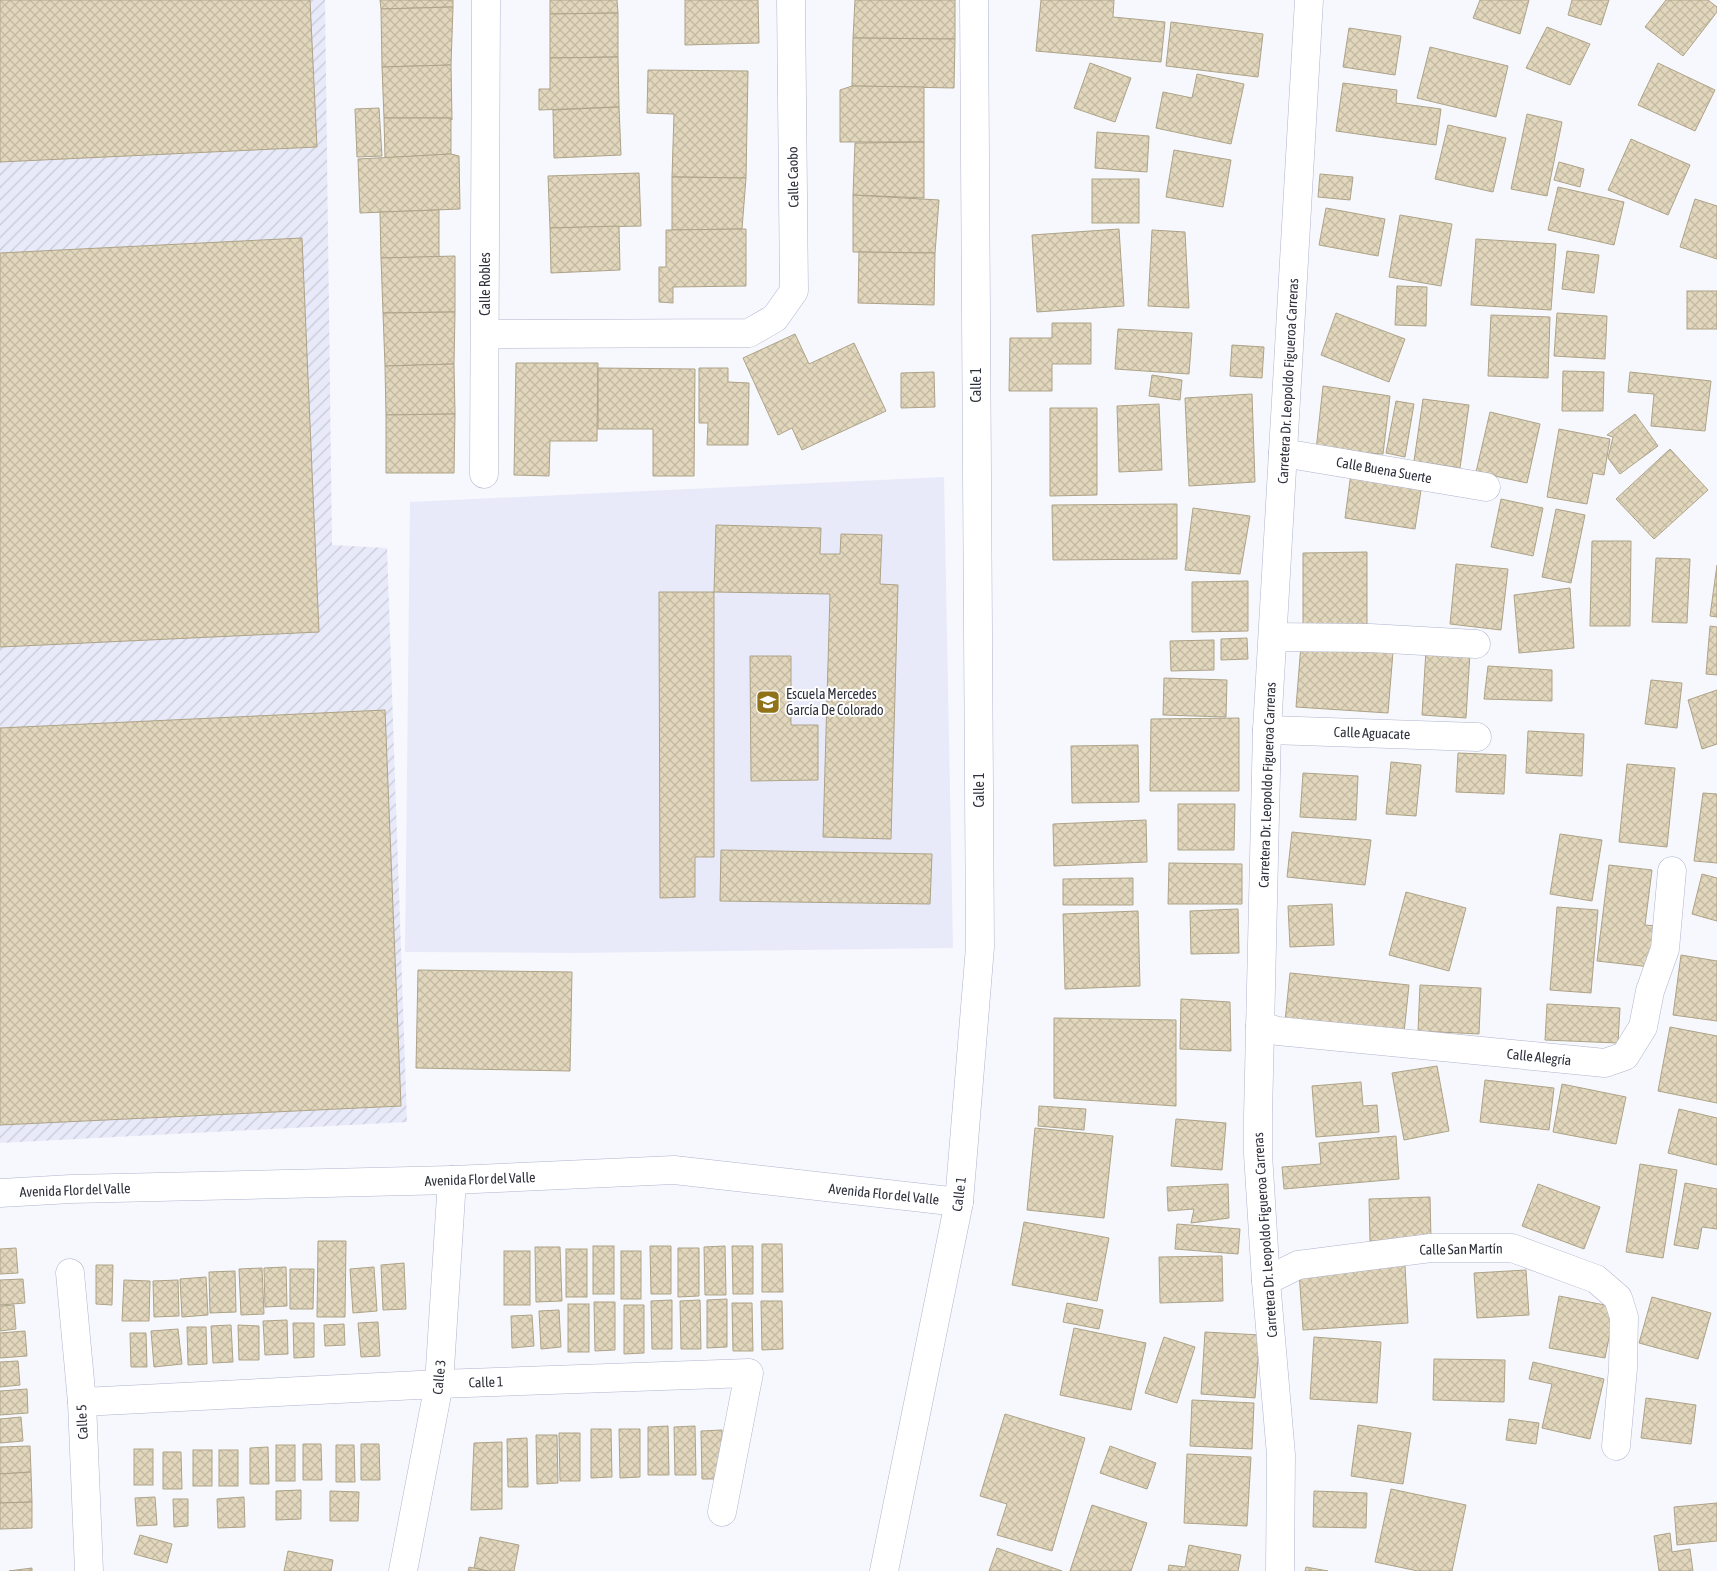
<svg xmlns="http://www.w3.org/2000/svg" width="1717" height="1571" font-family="'Asap Condensed',sans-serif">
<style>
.built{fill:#e8eaf9}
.industrial{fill:url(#industrial-furrows)}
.building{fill:url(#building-cross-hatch);stroke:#ada388}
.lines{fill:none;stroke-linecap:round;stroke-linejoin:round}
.street-casing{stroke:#afb3ce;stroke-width:29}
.secondary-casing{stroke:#afb3ce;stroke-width:29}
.street{stroke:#fff;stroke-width:28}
.secondary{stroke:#fff;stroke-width:28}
.labels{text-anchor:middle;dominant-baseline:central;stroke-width:4;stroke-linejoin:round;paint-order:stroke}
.street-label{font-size:14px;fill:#2f313c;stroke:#fff}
.poi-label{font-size:14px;fill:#2f313c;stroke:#fff;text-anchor:start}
</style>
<defs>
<pattern id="industrial-furrows" width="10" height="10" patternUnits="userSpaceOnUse" patternTransform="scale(1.25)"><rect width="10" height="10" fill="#e8eaf9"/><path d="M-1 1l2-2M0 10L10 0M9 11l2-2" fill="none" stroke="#c7c9d6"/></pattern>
<pattern id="building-cross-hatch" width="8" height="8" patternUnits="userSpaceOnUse" patternTransform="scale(1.25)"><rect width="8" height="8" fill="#e2d7bc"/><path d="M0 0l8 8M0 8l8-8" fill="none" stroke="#c2b9a2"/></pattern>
</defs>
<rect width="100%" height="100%" fill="#f7f8fd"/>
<polygon class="built" points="944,477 953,948 575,953 405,952 410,502"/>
<polygon class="industrial" points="0,0 325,0 332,545 387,548 407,1122 0,1143"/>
<g class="building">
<polygon points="0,0 310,0 317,147 0,162"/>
<polygon points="380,0 453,0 453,7 381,9"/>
<polygon points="550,0 617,0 618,13 550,14"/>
<polygon points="685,0 758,0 759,43 685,45"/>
<polygon points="855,0 955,0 955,39 853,38"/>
<polygon points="1041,0 1114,0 1113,17 1165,22 1161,62 1036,51"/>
<polygon points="1480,0 1529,0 1520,34 1473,18"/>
<polygon points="1572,0 1609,0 1601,25 1568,15"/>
<polygon points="1666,0 1708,0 1717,7 1717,12 1683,56 1645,27"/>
<polygon points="453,7 451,65 382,67 381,9"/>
<polygon points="618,13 618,57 550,58 550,14"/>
<polygon points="1171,22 1263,34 1258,77 1166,66"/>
<polygon points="1547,27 1590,44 1570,85 1526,68"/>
<polygon points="1349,28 1401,36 1395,75 1343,67"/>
<polygon points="853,38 955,39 954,88 852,86"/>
<polygon points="1430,47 1508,66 1496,117 1417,98"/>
<polygon points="618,57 619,107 539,110 539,89 550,89 550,58"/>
<polygon points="1090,63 1131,78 1115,122 1074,108"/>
<polygon points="1658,63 1715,90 1695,131 1638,105"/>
<polygon points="451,65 452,120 451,118 384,118 382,67"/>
<polygon points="648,70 748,71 746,178 672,177 674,114 647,113"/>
<polygon points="1197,74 1244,84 1231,144 1156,128 1163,92 1192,98"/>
<polygon points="1343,83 1397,90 1396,103 1441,109 1436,145 1336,131"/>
<polygon points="852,86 924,87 924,142 840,142 840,90"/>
<polygon points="619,107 621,155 554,158 553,110"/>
<polygon points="379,108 382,156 357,157 355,109"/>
<polygon points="1527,114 1562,122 1547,196 1511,189"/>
<polygon points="384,118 451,118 451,154 385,158"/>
<polygon points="1448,125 1506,138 1493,192 1435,179"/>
<polygon points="1097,132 1149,136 1147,172 1095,168"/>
<polygon points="1631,139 1690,165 1668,215 1608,190"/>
<polygon points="924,142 924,198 853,195 855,143"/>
<polygon points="1174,150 1231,160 1223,207 1166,197"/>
<polygon points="451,154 459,156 460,209 360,213 358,159"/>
<polygon points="1559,162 1584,169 1580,187 1554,180"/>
<polygon points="639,173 641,226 550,228 548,176"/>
<polygon points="1320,174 1353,177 1350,200 1318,197"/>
<polygon points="672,177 746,178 742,229 672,230"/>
<rect x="1092" y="179" width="47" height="44"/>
<polygon points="1558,187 1624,202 1614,245 1548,230"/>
<polygon points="853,195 939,200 935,253 853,252"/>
<polygon points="1695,199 1717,206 1717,259 1680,247"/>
<polygon points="1326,208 1385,219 1378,256 1319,245"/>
<polygon points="439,210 439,257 381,258 380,212"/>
<polygon points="1400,215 1452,224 1441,286 1389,277"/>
<polygon points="619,226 620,270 551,273 550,228"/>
<polygon points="746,229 746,286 673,287 673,303 659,302 659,267 666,267 666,230"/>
<polygon points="1119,229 1124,306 1037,312 1032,235"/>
<polygon points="1152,230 1185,232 1189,308 1148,306"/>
<polygon points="302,238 319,632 0,647 0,253"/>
<polygon points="1476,239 1556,244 1551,310 1471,305"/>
<polygon points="1567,251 1599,255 1594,293 1562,289"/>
<polygon points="859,252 935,253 934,305 858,303"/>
<polygon points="455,256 455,312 383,313 381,258"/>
<polygon points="1397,286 1427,287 1426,326 1395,325"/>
<rect x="1687" y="291" width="30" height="38"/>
<polygon points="455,312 454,364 385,366 383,313"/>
<polygon points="1336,313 1405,339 1389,382 1321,355"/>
<polygon points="1557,313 1607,316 1605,359 1554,356"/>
<polygon points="1491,315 1550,317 1548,378 1488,376"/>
<polygon points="1052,323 1091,323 1091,364 1052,364 1052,391 1009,391 1010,338 1052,338"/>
<polygon points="1118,329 1192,333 1189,374 1115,369"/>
<polygon points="795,334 809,364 854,343 886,411 802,450 792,428 778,435 743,358"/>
<polygon points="1232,345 1264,347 1262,378 1230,376"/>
<polygon points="516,363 598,363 597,441 550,441 549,476 514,475"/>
<polygon points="454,364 455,414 386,415 385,366"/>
<polygon points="598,368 695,369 694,476 653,476 653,429 598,429"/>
<polygon points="699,368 728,368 728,382 749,383 748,445 707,445 708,423 699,423"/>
<polygon points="1563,371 1604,372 1603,411 1562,411"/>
<polygon points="934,372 935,407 901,408 901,373"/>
<polygon points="1630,372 1711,381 1705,431 1651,426 1654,394 1628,392"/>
<polygon points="1152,375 1182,380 1180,400 1149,396"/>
<polygon points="1323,386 1390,396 1383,454 1316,450"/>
<polygon points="1252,394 1255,482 1189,486 1185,398"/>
<polygon points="1423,399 1469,405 1460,468 1414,461"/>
<polygon points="1396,401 1414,404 1405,457 1386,453"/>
<polygon points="1159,404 1162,470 1119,472 1117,406"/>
<polygon points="1050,408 1097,408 1097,495 1050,496"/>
<polygon points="1490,412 1540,424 1527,483 1476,472"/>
<polygon points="455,414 454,473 386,473 386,415"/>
<polygon points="1635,414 1658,446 1620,474 1608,458 1613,437 1607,435"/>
<polygon points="1559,429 1610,439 1604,475 1593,473 1587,504 1547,497"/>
<polygon points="1670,449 1708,490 1654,539 1616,499"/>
<polygon points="1351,473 1422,484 1415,529 1345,518"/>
<polygon points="1501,499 1543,508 1533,556 1491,547"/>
<polygon points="1177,504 1177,559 1053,560 1052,505"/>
<polygon points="1193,508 1250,516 1240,574 1185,570"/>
<polygon points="1556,509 1585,515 1571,583 1542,577"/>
<polygon points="716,525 821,528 820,554 840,554 841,534 882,535 880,584 898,585 891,839 823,837 830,594 714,592"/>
<polygon points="1592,541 1631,541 1630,626 1590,626"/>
<polygon points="1367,552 1367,626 1303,626 1303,553"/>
<polygon points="1656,558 1690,559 1687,623 1652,622"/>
<polygon points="1456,564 1508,569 1501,630 1450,624"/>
<polygon points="1717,565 1717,617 1710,616"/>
<polygon points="1248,581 1248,631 1192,632 1192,582"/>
<polygon points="1570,588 1574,648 1519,653 1514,595"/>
<polygon points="659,592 714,592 714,857 695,857 695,897 660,898"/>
<polygon points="1710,626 1717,627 1717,675 1706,674"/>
<polygon points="1247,638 1248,659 1221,660 1221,639"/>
<polygon points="1214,640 1214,670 1171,671 1170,641"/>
<polygon points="1301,645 1393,652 1388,713 1296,707"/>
<polygon points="1426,650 1470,653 1466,718 1422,715"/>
<polygon points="750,656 791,656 791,725 818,725 818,780 751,781"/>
<polygon points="1488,666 1552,670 1552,701 1484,699"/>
<polygon points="1164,678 1227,680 1226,717 1163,715"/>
<polygon points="1651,680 1682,683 1677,728 1645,724"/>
<polygon points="1717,690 1717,744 1702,749 1688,700"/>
<polygon points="385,710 401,1106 0,1125 0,728"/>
<polygon points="1239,718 1239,791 1150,791 1151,719"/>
<polygon points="1528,731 1584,734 1582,776 1526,773"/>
<polygon points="1138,745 1139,802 1072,803 1071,746"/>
<polygon points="1458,753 1506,755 1504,794 1456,792"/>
<polygon points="1391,762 1421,765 1416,816 1386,814"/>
<polygon points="1627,764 1675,768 1667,847 1619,842"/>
<polygon points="1303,773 1358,776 1356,820 1300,817"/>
<polygon points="1703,793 1717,794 1717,863 1694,861"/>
<polygon points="1178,804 1235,804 1234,850 1178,850"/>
<polygon points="1146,820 1147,862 1054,866 1053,824"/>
<polygon points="1292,832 1371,840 1365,885 1287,877"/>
<polygon points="1560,834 1602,840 1592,901 1550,894"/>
<polygon points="721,850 932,854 930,904 720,901"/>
<polygon points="1169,863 1242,864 1242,904 1168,904"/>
<polygon points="1609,865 1652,870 1645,925 1656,926 1651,967 1597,961"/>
<polygon points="1702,874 1717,878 1717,921 1692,914"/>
<polygon points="1133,878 1133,905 1063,905 1063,879"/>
<polygon points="1406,892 1466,908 1449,971 1389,955"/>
<polygon points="1332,904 1334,945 1290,947 1288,906"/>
<polygon points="1557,907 1598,910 1591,993 1550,990"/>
<polygon points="1238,909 1239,953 1191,954 1190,911"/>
<polygon points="1138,911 1140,986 1065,989 1063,914"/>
<polygon points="1681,955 1717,961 1717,1021 1673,1015"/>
<polygon points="418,970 572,972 570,1071 416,1068"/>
<polygon points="1290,973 1409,985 1404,1033 1285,1021"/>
<polygon points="1420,985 1481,988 1479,1034 1418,1031"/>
<polygon points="1181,999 1230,1002 1231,1051 1180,1049"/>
<polygon points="1547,1004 1620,1008 1618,1043 1545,1040"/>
<polygon points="1054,1018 1176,1020 1176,1106 1054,1098"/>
<polygon points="1670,1027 1717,1036 1717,1103 1658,1091"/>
<polygon points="1437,1066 1449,1131 1404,1140 1392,1073"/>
<polygon points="1485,1080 1554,1088 1549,1130 1480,1122"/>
<polygon points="1361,1082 1363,1106 1377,1105 1379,1132 1316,1137 1312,1086"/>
<polygon points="1562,1084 1626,1097 1616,1144 1553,1132"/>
<polygon points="1039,1106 1086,1109 1084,1130 1038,1126"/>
<polygon points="1679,1109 1717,1118 1717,1165 1668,1153"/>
<polygon points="1176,1119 1226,1123 1222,1170 1171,1166"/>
<polygon points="1035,1128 1113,1136 1104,1218 1027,1210"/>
<polygon points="1396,1136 1399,1179 1284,1189 1282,1167 1321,1164 1319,1143"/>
<polygon points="1640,1164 1677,1170 1663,1258 1626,1252"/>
<polygon points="1685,1183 1717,1189 1717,1229 1702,1227 1698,1249 1674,1245"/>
<polygon points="1228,1184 1229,1218 1191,1223 1194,1209 1168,1211 1167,1187"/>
<polygon points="1538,1184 1600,1207 1584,1249 1522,1226"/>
<polygon points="1430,1197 1431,1239 1370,1241 1369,1199"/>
<polygon points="1024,1222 1109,1238 1097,1301 1012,1285"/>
<polygon points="1177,1224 1240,1229 1238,1254 1175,1249"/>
<polygon points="318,1241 346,1241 345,1317 317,1317"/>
<polygon points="762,1244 782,1244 783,1292 762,1292"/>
<rect x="593" y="1246" width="21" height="48"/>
<polygon points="650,1246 671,1246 671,1294 651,1294"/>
<polygon points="725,1246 726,1295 705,1295 704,1247"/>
<polygon points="732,1246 753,1246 753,1294 733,1294"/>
<polygon points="535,1247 560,1247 562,1301 536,1302"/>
<polygon points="16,1248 18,1273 0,1274 0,1249"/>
<polygon points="678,1248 699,1248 699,1296 678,1297"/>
<rect x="566" y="1249" width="21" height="48"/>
<rect x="504" y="1251" width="26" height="54"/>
<rect x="621" y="1251" width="20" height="48"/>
<polygon points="1222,1256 1223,1301 1160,1303 1159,1257"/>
<polygon points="404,1263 406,1309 383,1310 381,1265"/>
<polygon points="96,1265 113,1265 112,1305 96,1304"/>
<polygon points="1405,1265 1408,1323 1303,1330 1299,1272"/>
<polygon points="286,1267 287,1306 265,1307 264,1268"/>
<polygon points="374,1267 377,1311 353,1313 350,1269"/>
<polygon points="262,1268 264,1314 241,1315 239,1269"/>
<polygon points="290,1269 314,1269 313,1309 290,1309"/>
<polygon points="1526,1270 1529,1315 1477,1318 1474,1273"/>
<polygon points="235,1271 236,1312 210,1313 209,1272"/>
<polygon points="206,1277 208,1315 182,1317 180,1279"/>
<polygon points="23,1279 25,1303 0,1305 0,1280"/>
<polygon points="124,1280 150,1281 149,1321 122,1321"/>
<polygon points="178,1280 179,1316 154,1317 153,1281"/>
<polygon points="1559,1296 1615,1307 1605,1358 1549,1348"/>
<polygon points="1652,1297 1711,1313 1698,1359 1639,1343"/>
<polygon points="727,1299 727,1347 707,1348 707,1300"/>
<polygon points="672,1300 672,1349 652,1349 651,1301"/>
<polygon points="700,1300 701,1349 681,1349 680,1301"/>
<polygon points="761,1301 782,1301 783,1349 762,1350"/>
<polygon points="594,1302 615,1302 615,1350 595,1351"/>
<polygon points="732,1303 752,1303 753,1351 733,1351"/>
<polygon points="1067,1303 1103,1310 1099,1329 1063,1322"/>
<rect x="568" y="1304" width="21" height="48"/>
<polygon points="14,1305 16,1329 0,1331 0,1306"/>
<polygon points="624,1305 644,1305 644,1353 624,1354"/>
<polygon points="559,1310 561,1347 541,1349 539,1311"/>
<polygon points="532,1315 534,1346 512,1348 511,1316"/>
<polygon points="287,1320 288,1354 265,1355 263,1321"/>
<polygon points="378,1322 380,1356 361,1357 358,1323"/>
<polygon points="293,1323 314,1323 314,1357 294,1358"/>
<polygon points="344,1324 345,1345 325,1346 324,1325"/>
<polygon points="231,1325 233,1362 213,1363 211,1326"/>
<polygon points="238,1325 259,1326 259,1360 239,1360"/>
<polygon points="187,1327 206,1327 207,1364 188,1365"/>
<polygon points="1074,1328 1146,1343 1131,1410 1060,1395"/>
<polygon points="178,1329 182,1364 154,1367 151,1331"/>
<polygon points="25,1331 27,1356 0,1358 0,1333"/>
<polygon points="1205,1332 1260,1335 1255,1398 1201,1394"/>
<polygon points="130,1333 146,1333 147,1367 131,1367"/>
<polygon points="1164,1337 1195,1347 1177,1403 1145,1393"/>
<polygon points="1314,1337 1381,1342 1377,1403 1310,1399"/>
<polygon points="1434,1359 1505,1360 1504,1402 1433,1400"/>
<polygon points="18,1361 20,1385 0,1387 0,1362"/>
<polygon points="1533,1362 1604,1379 1590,1439 1542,1428 1552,1384 1529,1379"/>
<polygon points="27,1389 28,1413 0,1415 0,1391"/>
<polygon points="1646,1398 1696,1405 1691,1444 1641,1438"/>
<polygon points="1192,1400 1254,1403 1252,1449 1190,1446"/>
<polygon points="1005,1414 1085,1438 1052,1551 997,1535 1007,1504 980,1496"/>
<polygon points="21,1417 23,1441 0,1443 0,1419"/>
<polygon points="1509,1419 1539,1423 1536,1444 1506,1440"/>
<polygon points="1358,1425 1411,1433 1403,1484 1351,1476"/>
<polygon points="668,1426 669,1475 648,1475 648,1427"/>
<polygon points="695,1426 696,1475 675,1475 674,1427"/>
<polygon points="591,1429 611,1429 612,1477 591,1478"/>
<polygon points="619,1429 640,1429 640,1477 620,1478"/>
<polygon points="722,1430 722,1479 702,1479 701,1431"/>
<polygon points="559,1433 580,1433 580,1481 560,1481"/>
<polygon points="536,1435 557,1435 558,1483 537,1484"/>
<polygon points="527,1438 528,1487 508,1487 507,1439"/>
<polygon points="502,1442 502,1509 471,1510 474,1443"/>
<polygon points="303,1444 321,1444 322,1480 303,1480"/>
<polygon points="361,1444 379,1444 380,1480 361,1480"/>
<rect x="276" y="1445" width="19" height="36"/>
<polygon points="336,1445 354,1445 355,1482 336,1482"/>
<polygon points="30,1446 31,1472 0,1474 0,1447"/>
<polygon points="1110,1446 1156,1463 1147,1489 1100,1473"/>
<polygon points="268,1447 269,1484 250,1484 250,1448"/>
<rect x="134" y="1449" width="19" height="36"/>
<rect x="193" y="1450" width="19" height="36"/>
<rect x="219" y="1450" width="19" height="36"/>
<polygon points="163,1452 181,1452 182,1489 163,1489"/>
<polygon points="1187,1454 1251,1457 1247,1526 1184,1523"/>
<polygon points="31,1472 32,1502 0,1503 0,1474"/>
<polygon points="1391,1489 1466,1505 1452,1571 1418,1571 1375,1562"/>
<polygon points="301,1490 301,1519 276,1520 276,1491"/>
<polygon points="330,1491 359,1492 358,1521 330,1521"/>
<polygon points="1314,1491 1367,1493 1366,1528 1313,1527"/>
<polygon points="155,1497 157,1525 137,1526 135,1498"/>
<polygon points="244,1497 245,1527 218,1528 217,1499"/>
<polygon points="173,1499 188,1499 188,1526 174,1527"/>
<polygon points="32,1502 32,1528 0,1529 0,1503"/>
<polygon points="1717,1503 1717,1541 1677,1545 1674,1507"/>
<polygon points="1092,1505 1147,1523 1131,1571 1070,1571"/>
<polygon points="1670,1533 1672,1552 1690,1549 1693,1571 1659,1571 1654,1536"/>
<polygon points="140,1535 172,1544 167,1563 134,1554"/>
<polygon points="480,1537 519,1545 514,1571 488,1571 474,1568"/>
<polygon points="1189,1545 1241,1555 1238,1571 1168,1571 1169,1565 1185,1567"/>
<polygon points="997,1548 1062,1571 989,1571"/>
<polygon points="288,1551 333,1560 331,1571 284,1571"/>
<polygon points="469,1567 474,1568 488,1571 468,1571"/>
<polygon points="1306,1567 1328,1571 1305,1571"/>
<polygon points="32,1568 32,1571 9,1571"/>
</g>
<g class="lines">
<g class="street-casing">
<g id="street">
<polyline points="485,334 749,333 775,318 794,291 791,0"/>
<polyline points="1283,453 1486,487"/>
<polyline points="484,474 486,0"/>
<polyline points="1273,637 1370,638 1476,644"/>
<polyline points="1267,730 1477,737"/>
<polyline points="1260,1026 1278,1031 1605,1063 1625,1056 1643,1027 1650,991 1665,949 1672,871"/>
<polyline points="0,1193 71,1189 452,1180 674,1170 959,1202"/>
<polyline points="70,1273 82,1402 89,1571"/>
<polyline points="1266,1281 1298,1265 1431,1248 1512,1248 1596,1279 1618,1298 1624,1317 1623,1368 1616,1446"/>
<polyline points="82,1402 439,1384 749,1373 722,1512"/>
<polyline points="403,1571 439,1384 452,1180"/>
<polyline points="884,1571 959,1202 980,947 974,0"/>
</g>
</g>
<g class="secondary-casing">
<polyline id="secondary" points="1280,1571 1281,1455 1266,1281 1258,1154 1258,1116 1267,730 1309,0"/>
</g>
<use href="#street" class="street"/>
<use href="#secondary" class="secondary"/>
</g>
<defs>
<g id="school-square" transform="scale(1.25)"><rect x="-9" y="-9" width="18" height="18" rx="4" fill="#907318" stroke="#fff"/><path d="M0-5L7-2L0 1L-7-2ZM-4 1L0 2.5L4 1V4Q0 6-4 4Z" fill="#fff"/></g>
</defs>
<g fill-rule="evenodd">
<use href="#school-square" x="768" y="702"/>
</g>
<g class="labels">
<g class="street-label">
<text transform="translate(793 177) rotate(-91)">Calle Caobo</text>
<text transform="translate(485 284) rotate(-90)">Calle Robles</text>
<text transform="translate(1288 381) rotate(-87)">Carretera Dr. Leopoldo Figueroa Carreras</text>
<text transform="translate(976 385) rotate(-90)">Calle 1</text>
<text transform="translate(1384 470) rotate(10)">Calle Buena Suerte</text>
<text transform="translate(1372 733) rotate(2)">Calle Aguacate</text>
<text transform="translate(1267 785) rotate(-88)">Carretera Dr. Leopoldo Figueroa Carreras</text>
<text transform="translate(979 790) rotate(-90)">Calle 1</text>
<text transform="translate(1539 1057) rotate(6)">Calle Alegría</text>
<text transform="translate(480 1179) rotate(-2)">Avenida Flor del Valle</text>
<text transform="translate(75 1190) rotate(-2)">Avenida Flor del Valle</text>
<text transform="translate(884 1194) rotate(6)">Avenida Flor del Valle</text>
<text transform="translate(959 1194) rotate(-83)">Calle 1</text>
<text transform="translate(1265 1235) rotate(-94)">Carretera Dr. Leopoldo Figueroa Carreras</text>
<text transform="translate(1461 1249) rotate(-1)">Calle San Martín</text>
<text transform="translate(439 1377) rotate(-84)">Calle 3</text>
<text transform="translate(486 1382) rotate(-2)">Calle 1</text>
<text transform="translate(82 1422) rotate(-93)">Calle 5</text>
</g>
<g class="poi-label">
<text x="786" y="694">Escuela Mercedes<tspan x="786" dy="16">García De Colorado</tspan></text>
</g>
</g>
</svg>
